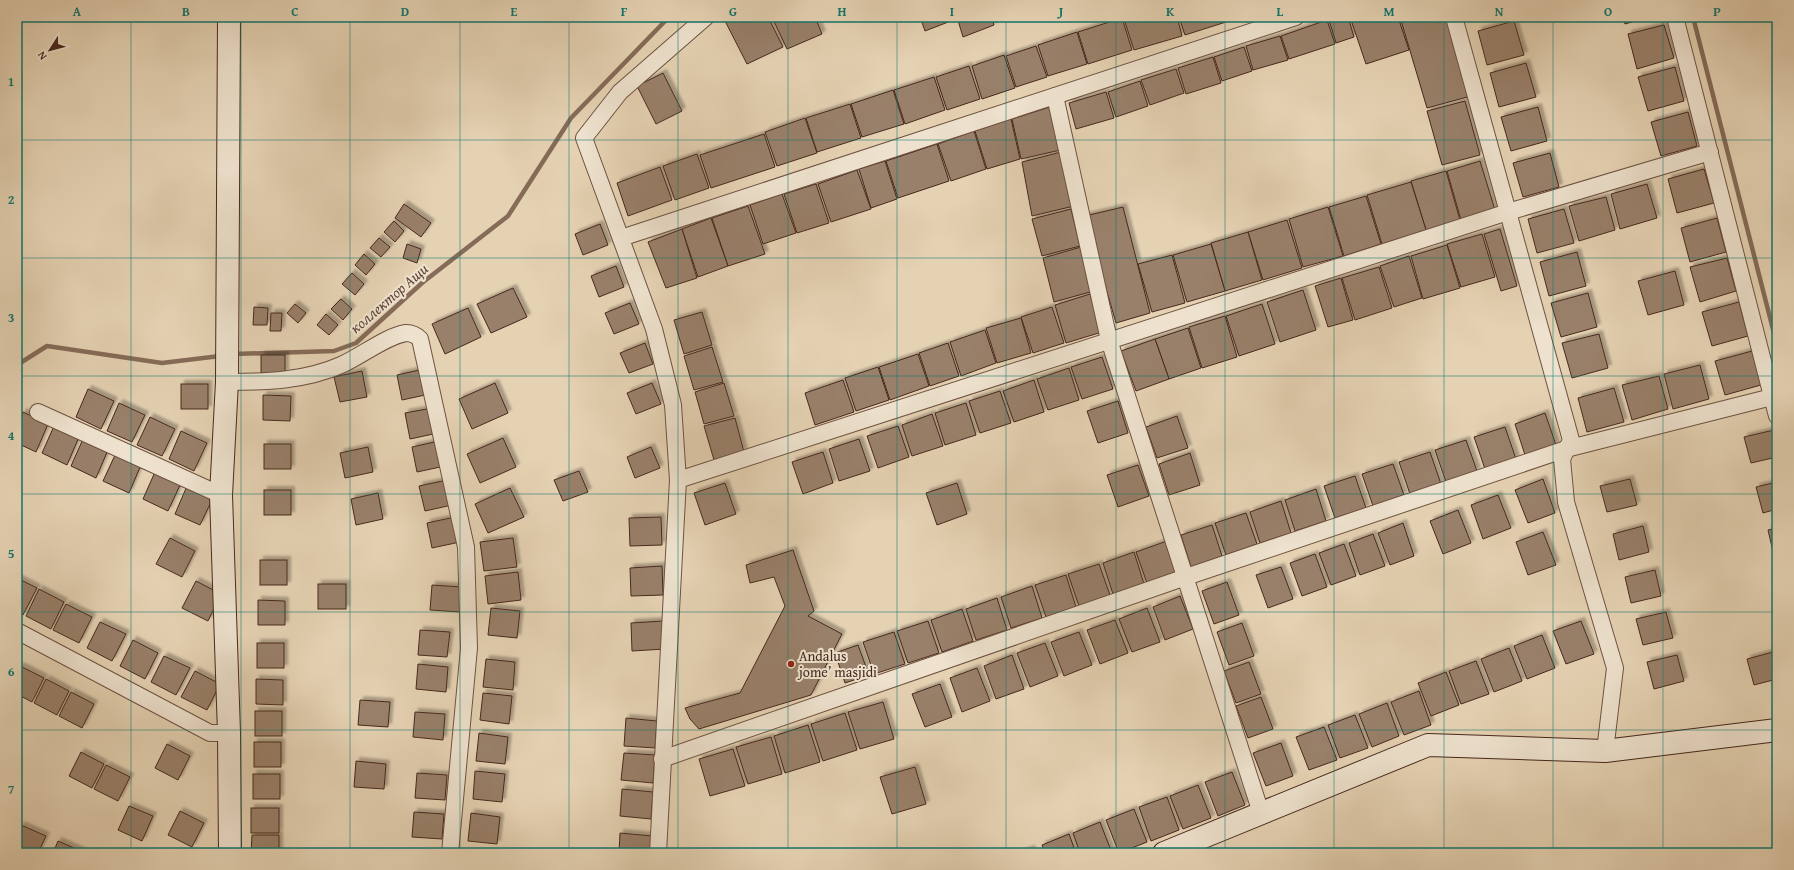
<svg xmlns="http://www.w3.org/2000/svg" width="1794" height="870" font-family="'Gentium Book Plus',serif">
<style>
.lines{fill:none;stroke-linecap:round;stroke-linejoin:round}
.stream{stroke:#856b58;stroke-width:4.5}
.building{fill:#99806b;stroke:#47281d;filter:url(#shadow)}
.street-casing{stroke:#6e5242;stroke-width:18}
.secondary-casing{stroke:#47281d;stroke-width:24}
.street{stroke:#eee2ce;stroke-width:16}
.secondary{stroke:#eee2ce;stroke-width:22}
.grid{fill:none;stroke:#0f766e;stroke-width:1;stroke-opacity:0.55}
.poi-dot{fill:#8f2418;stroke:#eee2ce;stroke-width:1.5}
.labels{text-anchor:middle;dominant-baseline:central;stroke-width:4;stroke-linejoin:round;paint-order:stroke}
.poi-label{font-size:14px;fill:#47281d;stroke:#eee2ce;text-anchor:start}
.water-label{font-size:15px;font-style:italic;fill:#614436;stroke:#eee2ce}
.neatline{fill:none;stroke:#0f766e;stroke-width:1.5}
.grid-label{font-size:13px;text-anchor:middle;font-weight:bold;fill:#0f766e}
</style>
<defs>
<filter id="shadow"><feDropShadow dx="3.5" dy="-3.5" stdDeviation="1" flood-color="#0004"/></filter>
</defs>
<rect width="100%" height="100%" fill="#e5d2b3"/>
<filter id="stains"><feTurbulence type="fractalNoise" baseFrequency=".005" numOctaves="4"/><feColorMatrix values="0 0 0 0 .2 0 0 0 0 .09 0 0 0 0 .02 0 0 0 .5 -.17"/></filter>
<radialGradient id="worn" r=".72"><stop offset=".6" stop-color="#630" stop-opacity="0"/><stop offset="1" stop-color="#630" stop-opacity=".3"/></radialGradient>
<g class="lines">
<g class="stream">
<polyline points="1693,17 1777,345"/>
<polyline points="234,354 334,351 356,343 422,283 508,216 571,118 669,17"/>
<polyline points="17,365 47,346 162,363 220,356"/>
</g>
</g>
<g class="building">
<polygon points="723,17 768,17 783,47 747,64"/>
<polygon points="772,17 815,17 822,34 787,49"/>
<polygon points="920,17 955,17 956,19 925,31"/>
<polygon points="957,17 991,17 994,25 963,37"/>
<polygon points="1130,17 1177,17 1182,36 1134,50 1124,19"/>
<polygon points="1179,17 1224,17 1226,22 1185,35"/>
<polygon points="1226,17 1244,17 1227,22"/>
<polygon points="1338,17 1348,17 1354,37 1336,43 1329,20"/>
<polygon points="1350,17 1398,17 1409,50 1366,64"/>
<polygon points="1400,17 1448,17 1471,96 1427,108"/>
<polygon points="1623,17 1649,17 1625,24"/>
<polygon points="1122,18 1132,50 1088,64 1078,32"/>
<polygon points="1327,20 1335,44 1289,59 1281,36"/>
<polygon points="1514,21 1524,55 1487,65 1478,31"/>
<polygon points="1664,25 1674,58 1637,69 1628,34"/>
<polygon points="1077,32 1087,64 1048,76 1038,45"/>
<polygon points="1280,36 1288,60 1253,70 1246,46"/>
<polygon points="1036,46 1047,77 1016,87 1006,56"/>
<polygon points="1244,47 1252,71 1222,81 1214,57"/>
<polygon points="1004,55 1015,88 982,99 972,66"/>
<polygon points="1213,57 1221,83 1186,94 1178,68"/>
<polygon points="1526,63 1536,97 1499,107 1490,73"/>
<polygon points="969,66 980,99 947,110 936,77"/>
<polygon points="1675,67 1684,101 1648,111 1638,77"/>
<polygon points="1176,69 1184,93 1150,105 1141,80"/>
<polygon points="663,73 682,111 656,124 637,86"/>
<polygon points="934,77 945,110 905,124 894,90"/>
<polygon points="1140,81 1148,106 1116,117 1108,92"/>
<polygon points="893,90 904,124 862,137 851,104"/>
<polygon points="1106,92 1114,118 1076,129 1069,103"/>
<polygon points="1465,101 1480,155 1442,165 1427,111"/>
<polygon points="850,104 861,138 817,152 806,118"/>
<polygon points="1053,106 1065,149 1021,159 1012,119"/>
<polygon points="1538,107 1547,141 1511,151 1501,117"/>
<polygon points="1688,112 1697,146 1661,156 1651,122"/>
<polygon points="805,118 817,153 777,166 765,132"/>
<polygon points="1011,119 1020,159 987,169 975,131"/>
<polygon points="974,131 986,169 951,181 938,144"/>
<polygon points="764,134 775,167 711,188 700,155"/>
<polygon points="937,144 949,181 898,198 886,161"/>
<polygon points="1065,151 1074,206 1032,216 1022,162"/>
<polygon points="1550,153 1559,187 1523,197 1513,163"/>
<polygon points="697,154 709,188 675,200 663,166"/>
<polygon points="885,161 897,199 871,208 859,169"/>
<polygon points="1480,161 1495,210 1461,220 1447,171"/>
<polygon points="660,167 672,200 628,216 617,183"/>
<polygon points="1704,169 1714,203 1677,213 1668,179"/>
<polygon points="857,170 871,209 831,222 818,184"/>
<polygon points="1446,171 1460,220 1426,230 1411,181"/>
<polygon points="1411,182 1426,230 1382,244 1367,195"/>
<polygon points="816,184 829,223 797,233 784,194"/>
<polygon points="1647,184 1657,218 1620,229 1611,194"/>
<polygon points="782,194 796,233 763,244 750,205"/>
<polygon points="1366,196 1381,244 1344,256 1329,207"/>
<polygon points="1606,197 1615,230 1579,241 1569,206"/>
<polygon points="404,204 431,223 421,237 395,218"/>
<polygon points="748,206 765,254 728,266 712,218"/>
<polygon points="1123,207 1150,313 1116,323 1085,216"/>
<polygon points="1328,207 1343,256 1303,267 1289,219"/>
<polygon points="1071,209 1080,246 1042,256 1032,219"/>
<polygon points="1564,209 1574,243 1537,253 1528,219"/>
<polygon points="711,218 728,266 698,277 682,229"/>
<polygon points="1717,218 1726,252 1690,262 1681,228"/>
<polygon points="1287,220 1302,268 1263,280 1248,232"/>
<polygon points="394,221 404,231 395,242 384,232"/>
<polygon points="600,224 608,245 583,255 575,234"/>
<polygon points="682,229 697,278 666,288 648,242"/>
<polygon points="1500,229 1517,286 1501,291 1484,234"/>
<polygon points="1248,232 1262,280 1225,291 1211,243"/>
<polygon points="1482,234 1495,277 1461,287 1447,244"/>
<polygon points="379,238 390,247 381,257 370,248"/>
<polygon points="407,244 421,249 417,263 403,258"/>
<polygon points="1211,244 1225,291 1187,302 1173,255"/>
<polygon points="1447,245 1460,288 1423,299 1411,256"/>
<polygon points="1081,247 1090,292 1054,302 1043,258"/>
<polygon points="1577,252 1586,286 1549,296 1540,262"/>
<polygon points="364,254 375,264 366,275 355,265"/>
<polygon points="1172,255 1185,303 1152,312 1138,264"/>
<polygon points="1409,256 1422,298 1394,307 1380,266"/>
<polygon points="1727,258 1736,291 1700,302 1690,267"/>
<polygon points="616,266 624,287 599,297 591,276"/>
<polygon points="1379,267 1392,308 1355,320 1342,278"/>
<polygon points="1675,271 1684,305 1648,315 1638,281"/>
<polygon points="352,273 364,284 355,295 342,284"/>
<polygon points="1341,278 1353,320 1328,327 1315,286"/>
<polygon points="513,288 527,317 491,333 477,304"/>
<polygon points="1303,290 1316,330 1280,342 1267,302"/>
<polygon points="1588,293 1597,327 1561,337 1551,303"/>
<polygon points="1090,294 1102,332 1066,343 1055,305"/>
<polygon points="341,299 352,309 343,320 331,309"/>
<polygon points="1739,302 1748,336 1712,346 1702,312"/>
<polygon points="630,303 639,324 614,334 605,313"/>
<polygon points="295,304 306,313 298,323 287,313"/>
<polygon points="1262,304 1275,344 1239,356 1226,316"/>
<polygon points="254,307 268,308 267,325 253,325"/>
<polygon points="1052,307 1064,343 1033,353 1021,317"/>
<polygon points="468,308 481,337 445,354 432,324"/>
<polygon points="702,312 712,345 684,354 674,320"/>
<polygon points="271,313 282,313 281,331 270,331"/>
<polygon points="326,314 338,325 329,335 317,325"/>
<polygon points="1225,316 1237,357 1202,368 1189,327"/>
<polygon points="1021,318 1031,353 997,363 986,328"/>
<polygon points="1188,328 1201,368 1169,379 1155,339"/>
<polygon points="985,330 996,363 961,376 950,342"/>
<polygon points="1599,334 1608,368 1572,378 1562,343"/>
<polygon points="1155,339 1169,379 1136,391 1121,351"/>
<polygon points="645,343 653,364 629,373 620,353"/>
<polygon points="948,343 959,376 930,386 919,353"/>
<polygon points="712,347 723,382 694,390 684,356"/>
<polygon points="1752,351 1761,385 1725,395 1715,361"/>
<polygon points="918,354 929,386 890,400 879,367"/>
<rect x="261" y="355" width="24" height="18"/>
<polygon points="1102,357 1113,389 1082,399 1071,367"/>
<polygon points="1700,365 1709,399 1673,409 1664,374"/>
<polygon points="878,367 889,400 856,411 845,378"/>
<polygon points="1069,368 1079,400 1048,410 1037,379"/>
<polygon points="424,369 430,394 402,400 397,375"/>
<polygon points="362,371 367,397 340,402 334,377"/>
<polygon points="1659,376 1668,409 1632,420 1622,385"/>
<polygon points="843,380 854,412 815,425 805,393"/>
<polygon points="1034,380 1044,412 1014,422 1003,391"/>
<polygon points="495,383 508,413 472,429 459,399"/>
<polygon points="652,383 661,404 636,414 627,393"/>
<polygon points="724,383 734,416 704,424 695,392"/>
<rect x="181" y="384" width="27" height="25"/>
<polygon points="1614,388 1624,422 1587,432 1578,398"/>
<polygon points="88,389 114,401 101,429 76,417"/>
<polygon points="1000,391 1011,423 980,433 969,401"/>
<polygon points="263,395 291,396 290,421 263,420"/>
<polygon points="1118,401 1128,433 1098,443 1087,411"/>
<polygon points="119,403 145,415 132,442 107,431"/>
<polygon points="966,403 976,435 945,445 935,413"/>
<polygon points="432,408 438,433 410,439 405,413"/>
<polygon points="23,412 48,424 36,452 17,443 17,426"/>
<polygon points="1545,413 1556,445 1525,455 1515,424"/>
<polygon points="932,414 943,446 912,456 902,425"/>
<polygon points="1177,416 1188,448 1157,458 1146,427"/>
<polygon points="150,417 175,429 162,456 137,445"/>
<polygon points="735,418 744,452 714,460 704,426"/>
<polygon points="54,426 79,437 67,465 42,453"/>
<polygon points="898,426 909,457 878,468 867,436"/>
<polygon points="1505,427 1516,459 1485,469 1474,437"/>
<polygon points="1774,430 1777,442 1777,457 1751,463 1744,437"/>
<polygon points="181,431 207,443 194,471 169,459"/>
<polygon points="503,438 516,467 480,483 467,454"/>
<polygon points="83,439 108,450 96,478 71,466"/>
<polygon points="859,439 870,471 839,481 829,449"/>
<polygon points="1466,440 1477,471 1446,482 1435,450"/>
<polygon points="439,441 445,466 417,472 412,447"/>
<rect x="264" y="444" width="27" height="25"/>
<polygon points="368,447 373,472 345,478 340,453"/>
<polygon points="651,447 660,468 635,478 627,457"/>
<polygon points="823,452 833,483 803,494 792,462"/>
<polygon points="1430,452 1441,484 1410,494 1399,462"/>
<polygon points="116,453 141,465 129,493 103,481"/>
<polygon points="1190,453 1200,485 1169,495 1159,464"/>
<polygon points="1393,464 1404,495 1373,506 1362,474"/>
<polygon points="1138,465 1149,496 1118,507 1107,475"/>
<polygon points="579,471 588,492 563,501 554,480"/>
<polygon points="155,472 181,483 168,511 143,499"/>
<polygon points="1355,476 1366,508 1335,518 1324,486"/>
<polygon points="1543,479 1555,513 1528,523 1515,490"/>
<polygon points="1630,479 1637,505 1607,512 1600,486"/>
<polygon points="447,480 452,505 425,511 419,486"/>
<polygon points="1777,482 1777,509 1763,513 1756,487"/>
<polygon points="725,483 736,514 705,525 694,493"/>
<polygon points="957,483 967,514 937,525 926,493"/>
<polygon points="187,486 213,498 200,525 175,514"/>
<polygon points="510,488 524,517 488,533 475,504"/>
<polygon points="1316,489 1326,521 1295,531 1285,500"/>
<rect x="264" y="490" width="27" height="25"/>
<polygon points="378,493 383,519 356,525 351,499"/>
<polygon points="1498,495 1511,528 1483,539 1471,505"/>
<polygon points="1281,501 1291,533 1260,543 1250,512"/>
<polygon points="1458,510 1471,543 1443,554 1430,521"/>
<polygon points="1246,513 1257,544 1226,555 1215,523"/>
<polygon points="455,517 460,542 432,548 427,523"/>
<polygon points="661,517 662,545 630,546 629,518"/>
<polygon points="1403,523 1414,556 1390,565 1378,533"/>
<polygon points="1212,525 1222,556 1191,567 1181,535"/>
<polygon points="1643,526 1649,552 1619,560 1613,534"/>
<polygon points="1777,528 1777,556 1774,556 1768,530"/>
<polygon points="1543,532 1556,565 1528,575 1516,542"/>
<polygon points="1373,534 1385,566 1360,575 1349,543"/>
<polygon points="170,538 195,551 182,577 156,564"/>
<polygon points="513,538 517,567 484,571 480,542"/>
<polygon points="1167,541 1178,573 1147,583 1136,552"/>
<polygon points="1344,544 1356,576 1331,585 1319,553"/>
<polygon points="793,550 814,611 808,616 842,634 811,695 699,729 690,719 685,708 740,693 785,606 774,577 750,583 746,565"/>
<polygon points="1134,552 1144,584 1113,594 1103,563"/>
<polygon points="1315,554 1327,587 1302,596 1290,563"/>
<rect x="260" y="560" width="27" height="25"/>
<polygon points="1099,564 1110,595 1079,606 1068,574"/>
<polygon points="662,566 663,595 631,596 630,568"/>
<polygon points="1281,567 1293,599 1268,608 1256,575"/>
<polygon points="1655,570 1661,596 1631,603 1625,577"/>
<polygon points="518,572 521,600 488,604 485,576"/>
<polygon points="1066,575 1076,607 1046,617 1035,585"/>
<polygon points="17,578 37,588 23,615 17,611"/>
<polygon points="196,581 221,594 208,621 182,608"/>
<polygon points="1227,582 1239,615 1214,624 1202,591"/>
<rect x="318" y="584" width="28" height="25"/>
<polygon points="432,585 462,587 460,612 430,610"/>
<polygon points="1032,586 1042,618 1011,628 1001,597"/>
<polygon points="39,589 64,602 51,629 26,616"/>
<polygon points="1180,596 1193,629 1165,640 1153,607"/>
<polygon points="997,598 1007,630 976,640 966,609"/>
<polygon points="258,600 285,601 285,625 258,625"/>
<polygon points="66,604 92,617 79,643 53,630"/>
<polygon points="491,608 520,611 517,638 488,635"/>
<polygon points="1147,608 1160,642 1132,652 1119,619"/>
<polygon points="962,609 973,641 942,652 931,620"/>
<polygon points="1666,612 1673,638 1643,645 1636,619"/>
<polygon points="1115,620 1128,653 1100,664 1087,630"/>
<polygon points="663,621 665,649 632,651 631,623"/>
<polygon points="928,621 939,653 908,663 897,631"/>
<polygon points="1581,621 1594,654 1566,664 1553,631"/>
<polygon points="100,622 126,634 112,661 87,648"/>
<polygon points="1242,623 1254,656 1229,665 1217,632"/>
<polygon points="420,630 450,632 447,657 418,655"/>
<polygon points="894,632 905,664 874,674 863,642"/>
<polygon points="1079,632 1092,665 1064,676 1051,642"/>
<polygon points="1542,635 1555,668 1527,679 1514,646"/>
<polygon points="133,640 158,653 145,679 120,666"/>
<rect x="257" y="643" width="27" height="25"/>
<polygon points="1045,643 1058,676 1030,687 1017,653"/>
<polygon points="858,645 869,675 845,683 835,653"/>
<polygon points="1509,648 1522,681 1494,692 1481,659"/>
<polygon points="1777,651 1777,679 1754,685 1747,659"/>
<polygon points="1012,655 1024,689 996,699 984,666"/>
<polygon points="1677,655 1684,681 1654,689 1647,662"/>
<polygon points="164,656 190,668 176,695 151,682"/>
<polygon points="486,659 515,662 513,690 483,687"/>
<polygon points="1476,661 1489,694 1461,704 1449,671"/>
<polygon points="1249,662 1261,694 1236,703 1224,671"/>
<polygon points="418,664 448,667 446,692 416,689"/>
<polygon points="20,666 44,678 32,702 17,694 17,672"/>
<polygon points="977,668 990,701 962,712 950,678"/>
<polygon points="195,671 220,684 207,710 181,697"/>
<polygon points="1446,672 1459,705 1431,716 1418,683"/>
<polygon points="46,679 69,691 57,715 34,703"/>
<polygon points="256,679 283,680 283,705 256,704"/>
<polygon points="940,684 952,717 925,727 912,694"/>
<polygon points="1419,691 1431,725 1404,735 1391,702"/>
<polygon points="71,692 94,704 82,728 59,716"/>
<polygon points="483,693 512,696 509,724 480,720"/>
<polygon points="1261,697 1273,729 1248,738 1236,706"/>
<polygon points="360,700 390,702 388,727 358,725"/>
<polygon points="883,702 894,739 860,749 848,712"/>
<polygon points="1387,703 1399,736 1372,747 1359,714"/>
<rect x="255" y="711" width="27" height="25"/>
<polygon points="415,712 445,714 443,740 413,737"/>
<polygon points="845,713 857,750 823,761 811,724"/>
<polygon points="1355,715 1368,748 1340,758 1328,725"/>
<polygon points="626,718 657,721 655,748 624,746"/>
<polygon points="808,725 820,762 785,773 774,736"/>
<polygon points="1324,727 1337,760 1309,770 1296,737"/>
<polygon points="479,733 508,737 505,764 476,761"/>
<polygon points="771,737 782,774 748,784 736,747"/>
<rect x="254" y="742" width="27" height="25"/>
<polygon points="1281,743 1293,776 1266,786 1253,753"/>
<polygon points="167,744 190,756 178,780 155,768"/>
<polygon points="733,749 745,786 710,796 699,759"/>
<polygon points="81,752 104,764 92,788 69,776"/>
<polygon points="624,753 655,755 653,783 621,780"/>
<polygon points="356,761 386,764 384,789 354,787"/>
<polygon points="106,765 130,777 118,801 94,789"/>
<polygon points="915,767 926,804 892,814 880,777"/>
<polygon points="475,771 505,774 502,802 473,799"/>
<polygon points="1232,772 1245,805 1218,816 1205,782"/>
<polygon points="417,773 447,775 445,800 415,798"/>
<rect x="253" y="774" width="27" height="25"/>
<polygon points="1198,785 1211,818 1183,829 1170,796"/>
<polygon points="622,789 653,792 651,819 620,816"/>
<polygon points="1167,797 1179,830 1151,841 1139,807"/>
<polygon points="129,806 153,816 142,841 118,830"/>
<rect x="251" y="808" width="28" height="25"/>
<polygon points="1134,809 1147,842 1119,853 1106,820"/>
<polygon points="180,811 204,823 192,847 168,835"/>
<polygon points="414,812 444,814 442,839 412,837"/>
<polygon points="471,813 500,817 497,844 468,841"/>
<polygon points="1100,822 1112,853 1080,853 1073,833"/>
<polygon points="21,825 46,836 38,853 17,853 17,834"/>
<polygon points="620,833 652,836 650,853 619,853"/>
<polygon points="1069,834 1076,853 1045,853 1042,845"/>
<polygon points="252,835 279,835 279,853 251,853"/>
<polygon points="58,841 83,852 83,853 53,853"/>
<polygon points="1031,849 1033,853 1020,853"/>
</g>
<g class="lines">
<g class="street-casing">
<g id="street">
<polyline points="1454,17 1571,440 1562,459 1566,502 1615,668 1605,751"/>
<polyline points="1675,17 1777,416"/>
<polyline points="1055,96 1109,340 1261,813"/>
<polyline points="621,238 1296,17"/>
<path d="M227 382C265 382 305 381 341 365 360 357 386 336 406 333 412 333 416 335 420 339L466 547 469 648 450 853"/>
<polyline points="38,412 221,495"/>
<polyline points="678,480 1508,212 1710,152"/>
<polyline points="17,631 210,733 229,733"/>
<polyline points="662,759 1186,577 1566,449 1772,397"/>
<polyline points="658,853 678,480 673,405 654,329 584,138 620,92 706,17"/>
</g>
</g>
<g class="secondary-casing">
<g id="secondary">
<polyline points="229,17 227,382 221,495 229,733 230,853"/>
<polyline points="1164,853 1428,745 1605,751 1777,730"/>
</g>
</g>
<use href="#street" class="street"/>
<use href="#secondary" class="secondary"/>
</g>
<path class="grid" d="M131 17V853M241 17V853M350 17V853M460 17V853M569 17V853M678 17V853M788 17V853M897 17V853M1006 17V853M1116 17V853M1225 17V853M1334 17V853M1444 17V853M1553 17V853M1663 17V853M17 140H1777M17 258H1777M17 376H1777M17 494H1777M17 612H1777M17 730H1777"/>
<circle class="poi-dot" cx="791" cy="664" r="4"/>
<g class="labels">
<g class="poi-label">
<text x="799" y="656">Andalus<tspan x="799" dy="16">jome’ masjidi</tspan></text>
</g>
<g class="water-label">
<text transform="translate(389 298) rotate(-41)">коллектор Ащи</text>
</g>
</g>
<rect width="1794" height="870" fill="none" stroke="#e5d2b3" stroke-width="44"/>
<g transform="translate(50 50) rotate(234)" stroke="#eee2ce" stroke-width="3" paint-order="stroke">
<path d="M0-3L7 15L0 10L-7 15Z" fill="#47281d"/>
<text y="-6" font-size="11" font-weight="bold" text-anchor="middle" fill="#47281d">N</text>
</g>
<rect x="22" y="22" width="1750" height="826" class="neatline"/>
<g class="grid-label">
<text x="77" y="16">A</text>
<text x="186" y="16">B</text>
<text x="295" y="16">C</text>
<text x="405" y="16">D</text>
<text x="514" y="16">E</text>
<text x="624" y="16">F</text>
<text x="733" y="16">G</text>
<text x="842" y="16">H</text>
<text x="952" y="16">I</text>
<text x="1061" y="16">J</text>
<text x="1170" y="16">K</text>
<text x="1280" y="16">L</text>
<text x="1389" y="16">M</text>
<text x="1499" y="16">N</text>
<text x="1608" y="16">O</text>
<text x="1717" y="16">P</text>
<text x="11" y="86">1</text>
<text x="11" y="204">2</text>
<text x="11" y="322">3</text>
<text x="11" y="440">4</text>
<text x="11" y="558">5</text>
<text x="11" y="676">6</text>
<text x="11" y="794">7</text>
</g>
<rect width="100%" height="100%" filter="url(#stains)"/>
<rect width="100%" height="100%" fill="url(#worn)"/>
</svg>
